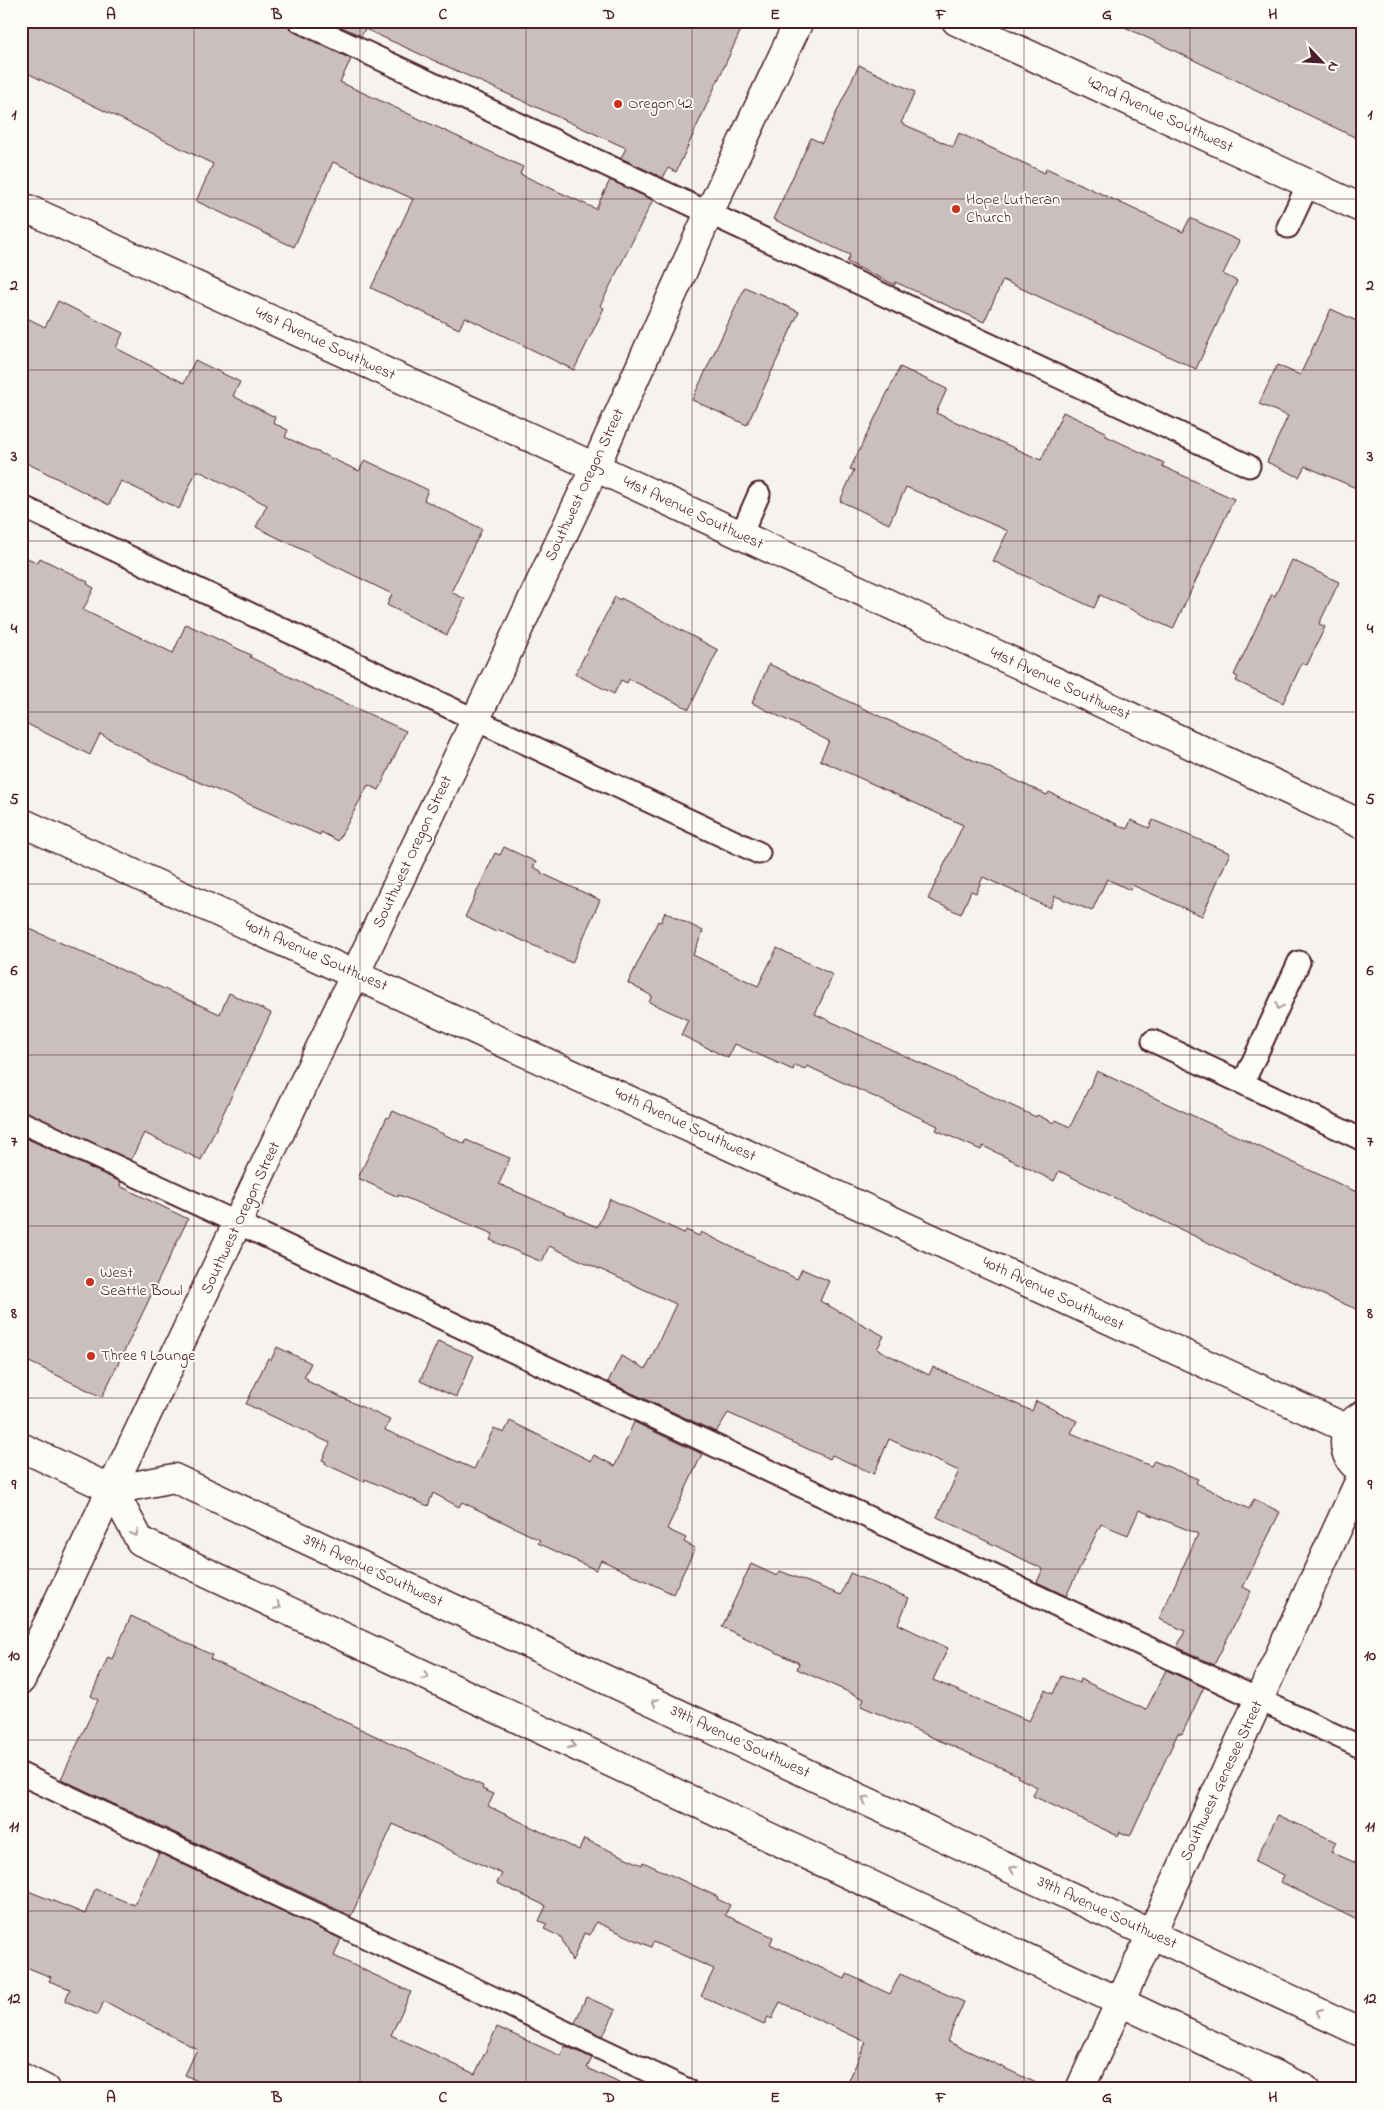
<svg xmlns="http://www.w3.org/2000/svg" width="1384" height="2110" font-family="'Indie Flower',sans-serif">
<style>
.building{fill:#cbbfbe;stroke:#4a1f2b}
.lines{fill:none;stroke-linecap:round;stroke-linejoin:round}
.service-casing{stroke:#4a1f2b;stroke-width:25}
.minor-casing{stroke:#4a1f2b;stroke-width:31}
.tertiary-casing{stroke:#4a1f2b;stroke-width:31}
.service{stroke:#fdfcf7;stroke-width:21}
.minor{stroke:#fdfcf7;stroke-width:28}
.tertiary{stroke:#fdfcf7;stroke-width:28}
.oneway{stroke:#ac999b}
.grid{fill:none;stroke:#4a1f2b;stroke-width:1;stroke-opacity:0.55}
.poi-dot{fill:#c8321e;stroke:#fdfcf7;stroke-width:2}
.labels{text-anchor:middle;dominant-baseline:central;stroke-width:4;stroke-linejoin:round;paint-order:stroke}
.poi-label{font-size:16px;fill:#4a1f2b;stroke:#fdfcf7;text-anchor:start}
.street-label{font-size:16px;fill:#4a1f2b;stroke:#fdfcf7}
.neatline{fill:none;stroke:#4a1f2b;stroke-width:2}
.grid-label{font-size:16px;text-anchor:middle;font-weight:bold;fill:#4a1f2b}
</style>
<rect width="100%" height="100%" fill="#f6f3ef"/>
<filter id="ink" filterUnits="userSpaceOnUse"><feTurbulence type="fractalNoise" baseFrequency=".02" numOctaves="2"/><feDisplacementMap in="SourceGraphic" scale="10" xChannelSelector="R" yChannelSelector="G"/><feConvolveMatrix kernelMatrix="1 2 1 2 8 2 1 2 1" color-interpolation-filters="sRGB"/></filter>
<g filter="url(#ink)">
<g class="building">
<polygon points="21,21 287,21 289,28 294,32 351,59 340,82 523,167 520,174 596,209 610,180 653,200 600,306 604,308 574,370 465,317 459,329 371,288 413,199 333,162 294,247 196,201 213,164 21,70"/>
<polygon points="329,21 745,21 676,172 668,168 663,178 621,158 626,148 365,29 361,36"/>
<polygon points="1112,21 1363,21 1363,141"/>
<polygon points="859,65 915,92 901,123 953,147 959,133 1045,173 1046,168 1183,232 1190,218 1239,241 1223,274 1237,281 1196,369 1003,280 984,322 895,282 895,285 847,262 850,255 773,219 811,138 822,143"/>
<polygon points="745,287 799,312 747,425 692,400"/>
<polygon points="58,301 123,333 116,348 184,383 195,360 240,382 233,396 275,417 273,423 288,430 285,437 359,471 365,460 428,490 424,500 482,529 451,592 465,599 447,635 387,605 392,594 256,527 267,505 197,470 179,509 121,481 109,505 21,460 21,315 45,327"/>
<polygon points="1331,309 1363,324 1363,491 1305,466 1299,477 1267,462 1288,416 1259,404 1277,365 1300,375"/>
<polygon points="900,367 947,389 936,413 1041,460 1063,412 1106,432 1104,435 1164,463 1162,466 1234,499 1173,629 1100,595 1094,608 993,561 1008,531 906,487 889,524 840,501 854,470 850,469"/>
<polygon points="21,555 38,563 40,558 88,582 87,584 94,588 83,610 173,653 186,624 251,655 250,657 316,690 406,731 379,790 368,785 338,841 321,832 320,835 155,763 100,734 90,755 21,721"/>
<polygon points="1292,560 1339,582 1319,624 1325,627 1307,665 1302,663 1283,703 1236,681 1238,677 1234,675 1272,594 1275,596"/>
<polygon points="615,597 620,600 621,598 718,650 689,709 629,679 627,683 621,680 614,694 575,674"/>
<polygon points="769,664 1047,795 1049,792 1127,829 1131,820 1149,828 1153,820 1230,853 1202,916 1132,885 1130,890 1107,879 1092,911 1055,896 1050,908 983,877 976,893 971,891 961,914 928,899 963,825 820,760 829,741 752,703"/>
<polygon points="504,847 536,862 533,867 541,871 541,873 600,900 572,963 497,929 496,932 465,917 495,853 500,855"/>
<polygon points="665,912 703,931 693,955 758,986 777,948 833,975 815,1014 1036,1117 1037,1115 1054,1123 1056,1120 1070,1127 1097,1071 1363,1195 1363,1312 1263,1269 1059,1171 1054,1181 983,1146 981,1150 936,1130 938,1126 807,1066 805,1069 795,1065 793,1070 735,1044 728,1058 681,1035 688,1020 649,1002 652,996 628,983 658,921 661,922"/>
<polygon points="21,925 220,1014 229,993 271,1013 201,1160 144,1133 131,1160 21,1110"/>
<polygon points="393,1111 465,1144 466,1140 510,1158 499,1184 597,1227 610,1199 684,1233 686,1230 699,1236 701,1232 797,1279 802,1269 829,1281 820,1301 884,1336 877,1349 929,1375 933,1367 1032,1411 1036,1401 1077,1421 1071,1433 1151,1466 1154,1461 1198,1479 1196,1483 1249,1509 1254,1499 1280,1512 1243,1587 1251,1591 1214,1665 1177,1647 1185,1631 1159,1619 1198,1534 1139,1510 1128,1535 1101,1524 1066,1596 1037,1582 1043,1569 937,1517 959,1471 889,1439 874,1474 832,1455 830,1459 728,1413 716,1432 608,1382 621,1356 646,1369 676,1304 549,1246 542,1262 490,1240 493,1234 399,1195 398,1197 358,1178 387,1117 389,1118"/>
<polygon points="21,1136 121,1182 120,1186 188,1219 102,1397 21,1358"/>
<polygon points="438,1341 474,1356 456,1397 420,1381"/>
<polygon points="277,1347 311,1363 304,1377 308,1379 307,1381 390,1420 385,1430 474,1469 494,1428 504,1433 510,1421 591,1461 594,1455 615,1466 634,1422 702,1454 667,1529 686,1538 684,1542 695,1548 673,1594 601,1560 596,1570 538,1543 540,1540 462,1502 459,1507 433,1493 428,1506 365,1479 364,1482 325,1464 326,1462 322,1460 330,1443 246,1404 268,1358 271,1360"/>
<polygon points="751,1564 777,1576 780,1571 841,1595 850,1573 909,1598 898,1624 948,1648 933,1680 1029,1721 1045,1690 1053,1694 1061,1676 1079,1683 1080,1679 1146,1710 1166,1670 1204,1687 1182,1734 1178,1733 1130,1836 1120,1832 1118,1836 1033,1796 1037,1787 1017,1777 1018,1775 861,1706 864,1699 797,1669 799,1663 722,1627"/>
<polygon points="131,1616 212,1655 210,1659 483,1786 482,1789 494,1794 488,1806 579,1850 584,1839 642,1865 643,1862 718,1897 717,1899 730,1905 725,1915 773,1937 770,1944 845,1979 847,1974 890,1994 900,1974 964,2002 947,2041 1049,2089 845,2089 866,2042 780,2002 772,2019 768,2017 764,2025 701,1996 714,1969 653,1942 651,1947 596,1922 590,1935 584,1933 572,1962 561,1937 544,1929 547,1924 539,1921 546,1906 497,1883 502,1874 393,1824 351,1916 61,1779 98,1700 91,1696 108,1657 112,1659"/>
<polygon points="1278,1815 1336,1842 1331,1852 1363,1866 1363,1923 1281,1882 1284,1875 1255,1861"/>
<polygon points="159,1853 341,1939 334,1956 411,1992 391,2035 475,2074 497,2027 561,2056 565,2046 592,2058 587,2068 632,2089 214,2089 185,2075 197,2049 104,2001 98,2015 65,2001 70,1989 49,1981 51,1977 21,1965 21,1888 85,1914 95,1889 134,1905"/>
<polygon points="586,1997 616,2010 603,2036 575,2023"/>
</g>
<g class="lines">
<g class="service-casing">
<g id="service">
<polyline points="299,21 1249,466"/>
<polyline points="1288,227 1308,184"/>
<polyline points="21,506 759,853"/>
<polyline points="741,535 759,494"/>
<polyline points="1153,1041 1363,1140"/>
<polyline points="1243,1083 1299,962"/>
<polyline points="21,1122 1363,1748"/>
<polyline points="21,1774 686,2089"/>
</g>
</g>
<g class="minor-casing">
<g id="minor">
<polyline points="956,21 1363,209"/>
<polyline points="21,206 595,467 1363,825"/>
<polyline points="21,822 1348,1429"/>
<path d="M1363 1415C1339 1425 1339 1461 1363 1470"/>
<polyline points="21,1447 113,1490 174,1478 1363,2033"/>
<polyline points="113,1490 140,1541 1305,2089"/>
<polyline points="21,2077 45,2089"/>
<polyline points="1080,2089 1363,1473"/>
</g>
</g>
<g class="tertiary-casing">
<polyline id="tertiary" points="21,1680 595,467 709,213 799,21"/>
</g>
<use href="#service" class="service"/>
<use href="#minor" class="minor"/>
<use href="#tertiary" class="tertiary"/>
</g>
<defs><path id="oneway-chevron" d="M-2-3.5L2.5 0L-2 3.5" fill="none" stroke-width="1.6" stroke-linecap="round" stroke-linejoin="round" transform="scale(1.25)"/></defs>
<g class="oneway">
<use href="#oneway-chevron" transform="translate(1279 1006) rotate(115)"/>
<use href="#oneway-chevron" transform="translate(135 1533) rotate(62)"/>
<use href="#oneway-chevron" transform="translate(278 1606) rotate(25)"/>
<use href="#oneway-chevron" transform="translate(425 1676) rotate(25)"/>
<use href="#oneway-chevron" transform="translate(655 1702) rotate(-155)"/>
<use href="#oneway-chevron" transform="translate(572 1745) rotate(25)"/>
<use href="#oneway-chevron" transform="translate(865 1800) rotate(-155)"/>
<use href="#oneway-chevron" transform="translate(1013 1869) rotate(-155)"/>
<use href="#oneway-chevron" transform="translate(1319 2012) rotate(-155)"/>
</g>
</g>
<path class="grid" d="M194 21V2089M360 21V2089M526 21V2089M692 21V2089M858 21V2089M1024 21V2089M1190 21V2089M21 199H1363M21 370H1363M21 541H1363M21 712H1363M21 884H1363M21 1055H1363M21 1226H1363M21 1398H1363M21 1569H1363M21 1740H1363M21 1911H1363"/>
<g class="poi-dot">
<circle cx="618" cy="104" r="5"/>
<circle cx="956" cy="209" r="5"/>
<circle cx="90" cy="1282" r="5"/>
<circle cx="91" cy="1356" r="5"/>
</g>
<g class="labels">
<g class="poi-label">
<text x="628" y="104">Oregon 42</text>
<text x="966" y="200">Hope Lutheran<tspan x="966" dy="18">Church</tspan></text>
<text x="100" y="1273">West<tspan x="100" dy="18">Seattle Bowl</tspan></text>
<text x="101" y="1356">Three 9 Lounge</text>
</g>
<g class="street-label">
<text transform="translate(1160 115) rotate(25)">42nd Avenue Southwest</text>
<text transform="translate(325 344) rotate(25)">41st Avenue Southwest</text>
<text transform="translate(585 485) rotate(-65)">Southwest Oregon Street</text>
<text transform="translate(693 513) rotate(25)">41st Avenue Southwest</text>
<text transform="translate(1060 684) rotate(25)">41st Avenue Southwest</text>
<text transform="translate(413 852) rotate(-65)">Southwest Oregon Street</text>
<text transform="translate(316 956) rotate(24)">40th Avenue Southwest</text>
<text transform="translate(685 1125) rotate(25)">40th Avenue Southwest</text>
<text transform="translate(241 1218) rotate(-65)">Southwest Oregon Street</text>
<text transform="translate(1053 1294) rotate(25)">40th Avenue Southwest</text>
<text transform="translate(373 1571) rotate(25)">39th Avenue Southwest</text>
<text transform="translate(740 1742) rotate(25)">39th Avenue Southwest</text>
<text transform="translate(1222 1781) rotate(-65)">Southwest Genesee Street</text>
<text transform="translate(1107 1913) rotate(25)">39th Avenue Southwest</text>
</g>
</g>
<rect width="1384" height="2110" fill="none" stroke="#fdfcf7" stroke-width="55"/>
<g transform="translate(1322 62) rotate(115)" stroke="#fdfcf7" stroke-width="4" paint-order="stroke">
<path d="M0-4L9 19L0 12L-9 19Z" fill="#4a1f2b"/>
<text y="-8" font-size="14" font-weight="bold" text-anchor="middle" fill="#4a1f2b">N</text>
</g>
<rect x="28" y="28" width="1328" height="2054" class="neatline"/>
<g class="grid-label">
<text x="111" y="19">A</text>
<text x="277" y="19">B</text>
<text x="443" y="19">C</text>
<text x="609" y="19">D</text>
<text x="775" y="19">E</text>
<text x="941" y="19">F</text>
<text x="1107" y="19">G</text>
<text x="1273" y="19">H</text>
<text x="14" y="119">1</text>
<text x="1370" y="119">1</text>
<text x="14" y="290">2</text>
<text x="1370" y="290">2</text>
<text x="14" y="461">3</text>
<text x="1370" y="461">3</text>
<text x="14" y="633">4</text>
<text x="1370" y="633">4</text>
<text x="14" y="804">5</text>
<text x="1370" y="804">5</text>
<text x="14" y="975">6</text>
<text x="1370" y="975">6</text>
<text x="14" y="1146">7</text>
<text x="1370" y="1146">7</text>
<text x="14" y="1318">8</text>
<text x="1370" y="1318">8</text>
<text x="14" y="1489">9</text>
<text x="1370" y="1489">9</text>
<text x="14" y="1660">10</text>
<text x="1370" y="1660">10</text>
<text x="14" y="1831">11</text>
<text x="1370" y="1831">11</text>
<text x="14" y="2003">12</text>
<text x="1370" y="2003">12</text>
<text x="111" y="2102">A</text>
<text x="277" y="2102">B</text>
<text x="443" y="2102">C</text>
<text x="609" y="2102">D</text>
<text x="775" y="2102">E</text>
<text x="941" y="2102">F</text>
<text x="1107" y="2102">G</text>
<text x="1273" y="2102">H</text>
</g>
</svg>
